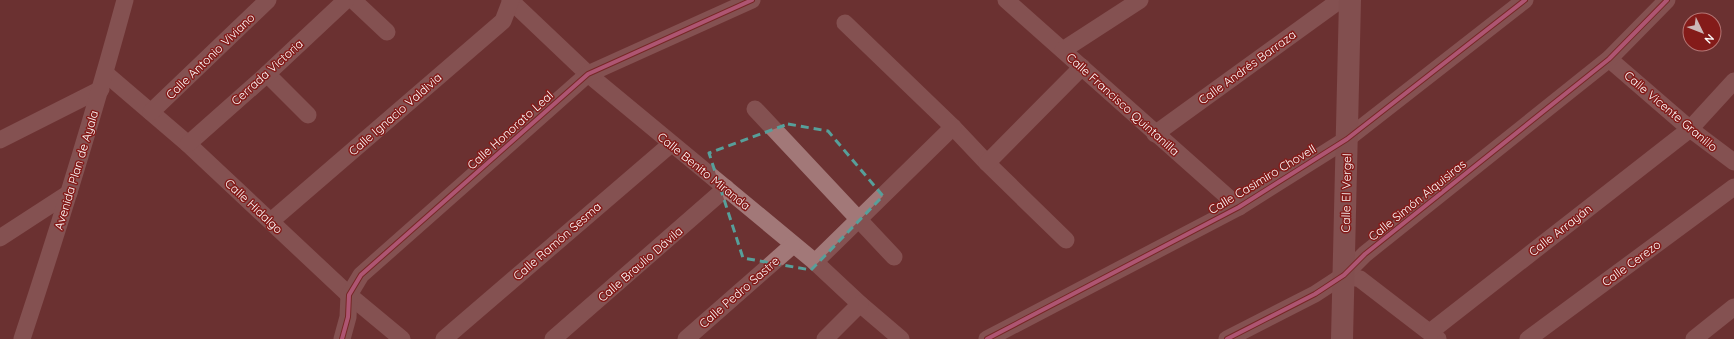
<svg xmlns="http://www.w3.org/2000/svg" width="1734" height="339" font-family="Quicksand,sans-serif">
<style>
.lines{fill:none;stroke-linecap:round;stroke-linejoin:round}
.street{stroke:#a27878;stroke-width:17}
.secondary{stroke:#9e7373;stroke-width:22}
.cycleway-casing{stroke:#841b19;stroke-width:6}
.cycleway{stroke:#ff80c0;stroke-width:4}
.marked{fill:none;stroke:#579f9a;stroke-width:3;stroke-dasharray:8 5;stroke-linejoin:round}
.labels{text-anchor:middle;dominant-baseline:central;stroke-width:3;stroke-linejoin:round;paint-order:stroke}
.street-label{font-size:12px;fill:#fff;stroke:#841b19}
</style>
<rect width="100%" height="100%" fill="#6c3232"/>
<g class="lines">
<g class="street">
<polyline points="353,0 387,32"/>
<polyline points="510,0 588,74 815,262 860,304 901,339"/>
<polyline points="1006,0 1239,207"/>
<polyline points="845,23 953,127 987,163 1066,240"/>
<polyline points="1063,50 1140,0"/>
<polyline points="1609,59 1690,129 1734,162"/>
<polyline points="105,73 188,144 349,295 402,339"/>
<polyline points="267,74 308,115"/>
<polyline points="755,109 894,257"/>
<polyline points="151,112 268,0"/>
<polyline points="1155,134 1340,0"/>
<polyline points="0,140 101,89"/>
<polyline points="188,144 267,74 346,0"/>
<polyline points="987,163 1082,67"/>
<polyline points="271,221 503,21 511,0"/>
<polyline points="0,238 69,193"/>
<polyline points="815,262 953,127"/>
<polyline points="1344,275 1360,279 1438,339"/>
<polyline points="1430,332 1690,129 1734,81"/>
<path d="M22 339C59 227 94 114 125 0"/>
<polyline points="342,339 348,317 349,295 361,275 588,74 752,0"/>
<polyline points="444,339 671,144"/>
<polyline points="553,339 726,188"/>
<polyline points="686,339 793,245"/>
<polyline points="825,339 860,304"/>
<polyline points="987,339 1239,207 1347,139 1525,0"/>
<polyline points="1227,339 1315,294 1344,275 1365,254 1609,59 1667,0"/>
<polyline points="1528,339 1734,187"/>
<polyline points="1694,339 1734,307"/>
</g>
<polyline class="secondary" points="1342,339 1350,0"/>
<g class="cycleway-casing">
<g id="cycleway">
<polyline points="342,339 348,317 349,295 361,275 588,74 752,0"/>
<polyline points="987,339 1239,207 1347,139 1525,0"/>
<polyline points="1227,339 1315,294 1344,275 1365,254 1609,59 1667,0"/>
</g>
</g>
<use href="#cycleway" class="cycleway"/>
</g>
<path d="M0 0H1734V339H0ZM788 124 828 131 883 196 811 270 743 258 709 153Z" fill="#6c3232" fill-opacity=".55" fill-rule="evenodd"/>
<path class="marked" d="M788 124 828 131 883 196 811 270 743 258 709 153Z"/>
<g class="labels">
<g class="street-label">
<text transform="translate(210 56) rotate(-44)">Calle Antonio Viviano</text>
<text transform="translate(1247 67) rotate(-36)">Calle Andrés Barraza</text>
<text transform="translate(267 72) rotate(-42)">Cerrada Victoria</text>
<text transform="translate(1123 104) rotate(42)">Calle Francisco Quintanilla</text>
<text transform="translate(1671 111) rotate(40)">Calle Vicente Granillo</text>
<text transform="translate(395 114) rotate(-41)">Calle Ignacio Valdivia</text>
<text transform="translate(510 130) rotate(-42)">Calle Honorato Leal</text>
<text transform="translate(76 170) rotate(-73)">Avenida Plan de Ayala</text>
<text transform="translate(704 171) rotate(39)">Calle Benito Miranda</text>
<text transform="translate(1262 179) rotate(-31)">Calle Casimiro Chovell</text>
<text transform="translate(1346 193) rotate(-89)">Calle El Vergel</text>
<text transform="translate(1417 200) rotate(-39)">Calle Simón Alquisiras</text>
<text transform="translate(254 206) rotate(43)">Calle Hidalgo</text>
<text transform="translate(1560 230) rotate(-38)">Calle Arrayán</text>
<text transform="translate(557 241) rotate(-41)">Calle Ramón Sesma</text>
<text transform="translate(1631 263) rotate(-36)">Calle Cerezo</text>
<text transform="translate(640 264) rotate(-41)">Calle Braulio Dávila</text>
<text transform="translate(739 292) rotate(-41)">Calle Pedro Sastre</text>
</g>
</g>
<g transform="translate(1702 32) rotate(133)"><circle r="19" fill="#841b19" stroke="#b57675"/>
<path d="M0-3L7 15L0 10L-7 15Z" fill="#ccb7b7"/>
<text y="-6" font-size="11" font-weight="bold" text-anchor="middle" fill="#ffffff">N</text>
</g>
</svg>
